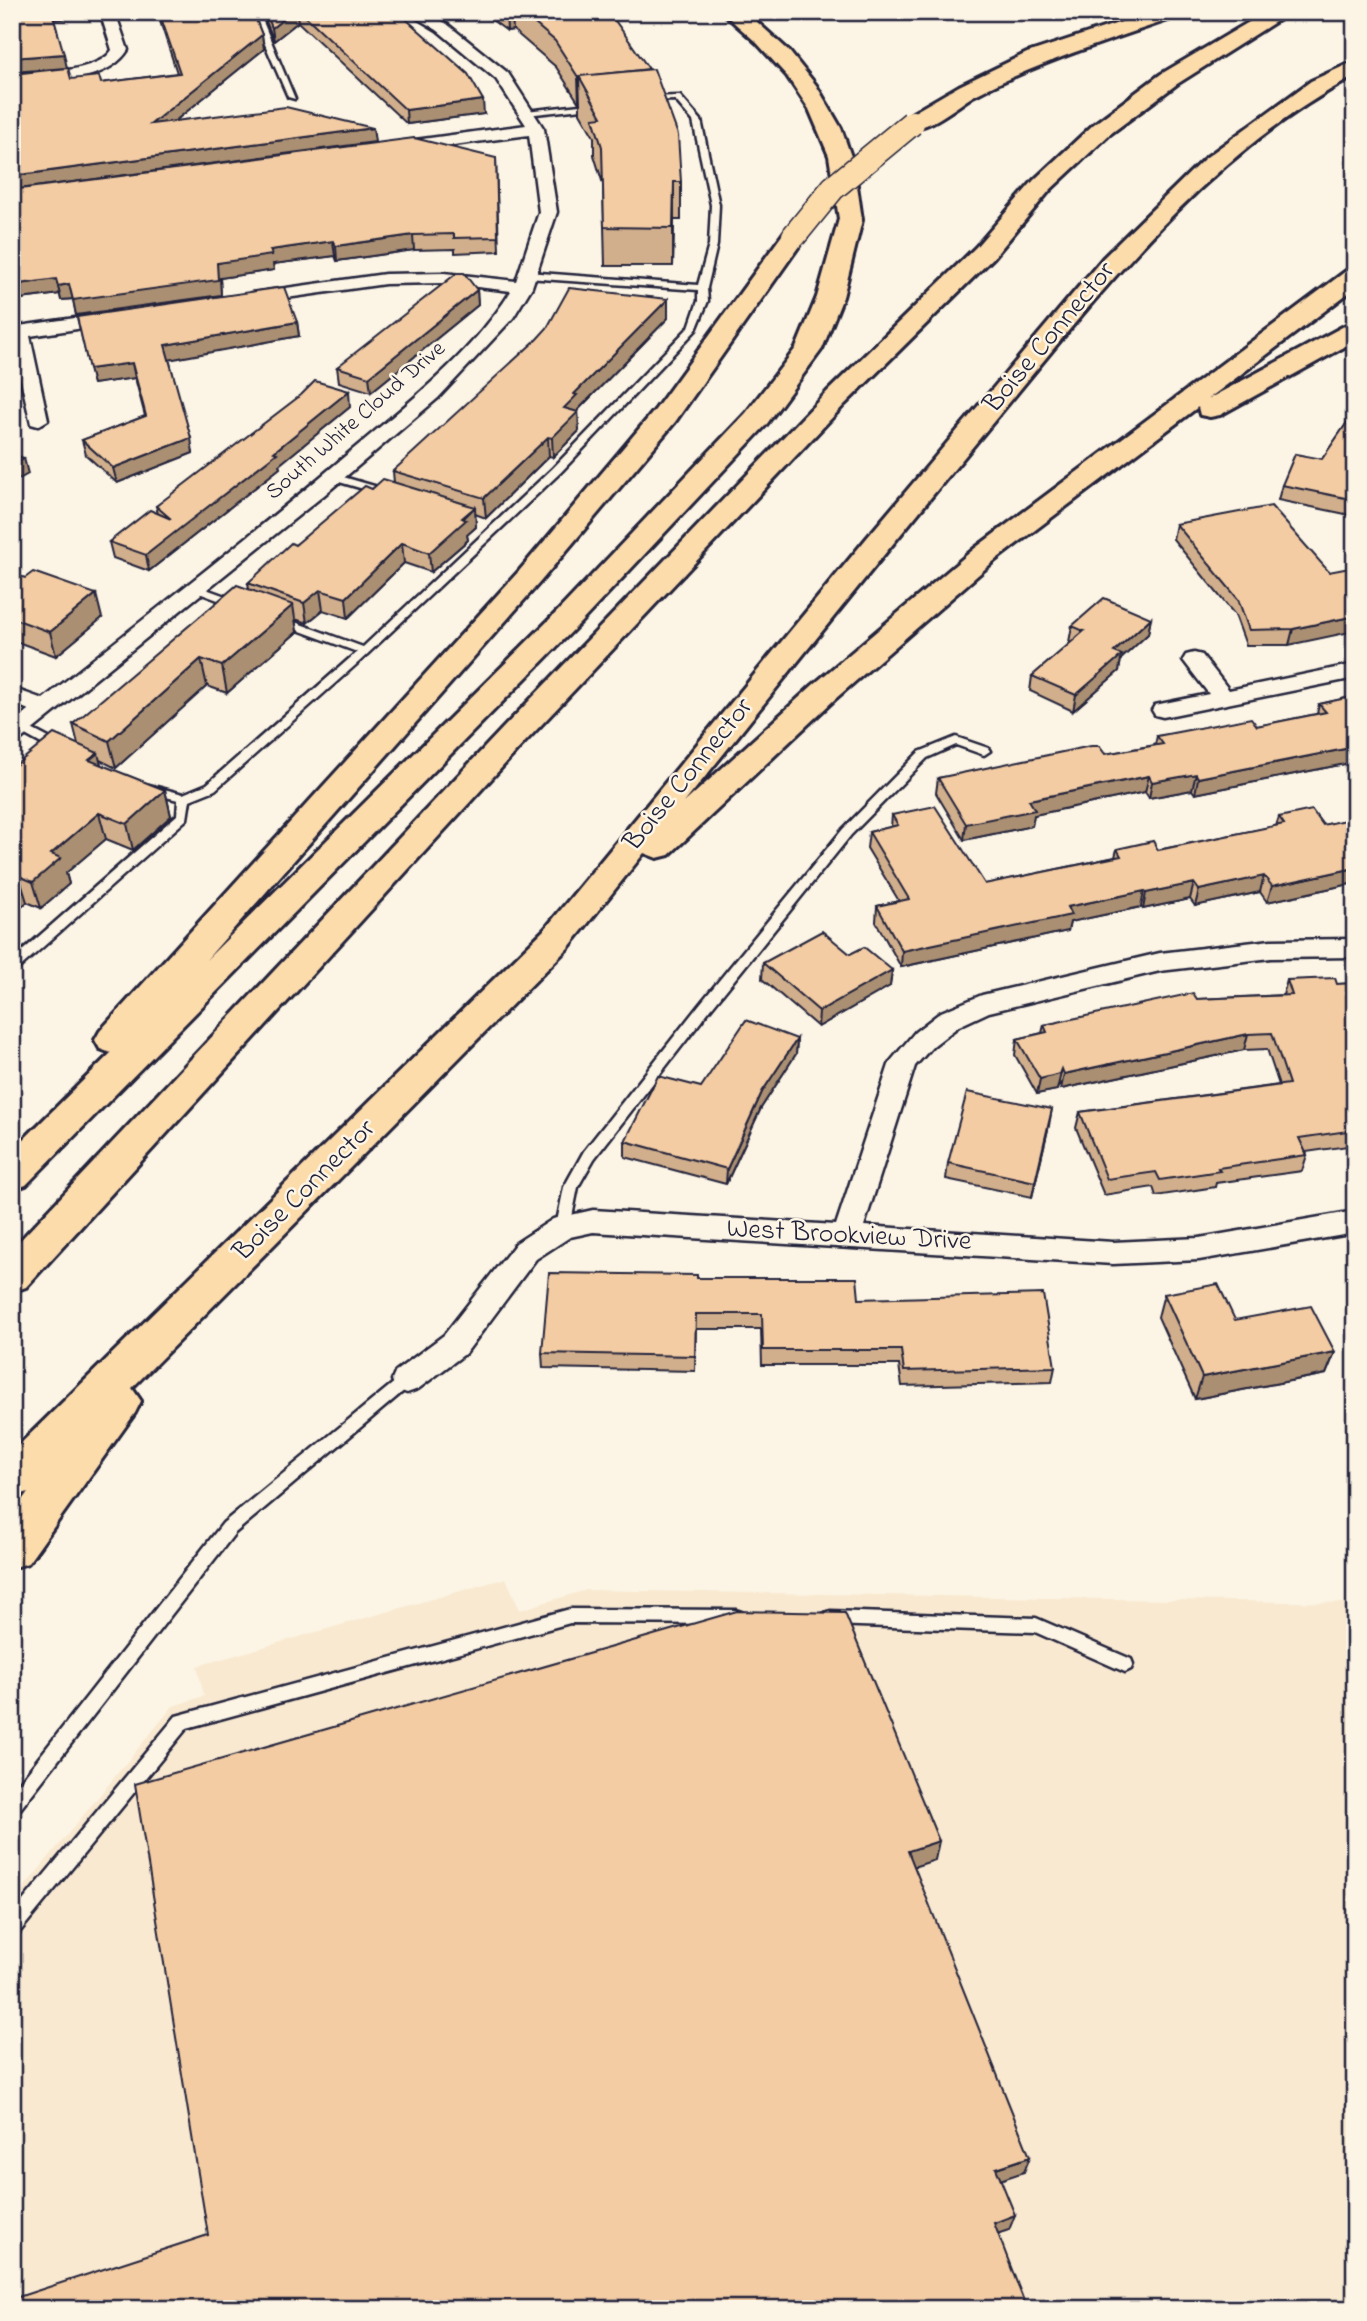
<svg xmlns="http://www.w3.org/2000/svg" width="1367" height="2321" font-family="'Indie Flower',sans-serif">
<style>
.built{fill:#f9e9d1}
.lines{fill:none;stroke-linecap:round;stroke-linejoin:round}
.service-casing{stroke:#22223b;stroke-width:5}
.minor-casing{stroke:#22223b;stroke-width:5}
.motorway-casing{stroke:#22223b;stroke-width:6}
.service{fill:#fcf5e5;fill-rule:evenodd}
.minor{fill:#fcf5e5;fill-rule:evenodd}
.motorway{fill:#fddcac;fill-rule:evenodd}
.motorway-bridge-casing{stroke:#22223b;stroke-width:27;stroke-linecap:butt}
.motorway-bridge{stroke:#fddcac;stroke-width:24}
.wall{fill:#d1af8c;stroke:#22223b;stroke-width:2}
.shaded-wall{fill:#aa8f72;stroke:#22223b;stroke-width:2}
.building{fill:#f3cca3;stroke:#22223b;stroke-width:2}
.labels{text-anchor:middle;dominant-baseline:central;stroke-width:5;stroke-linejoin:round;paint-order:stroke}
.far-street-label{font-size:23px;fill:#22223b;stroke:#fcf5e5}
.street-label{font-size:28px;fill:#22223b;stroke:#fcf5e5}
</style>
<rect width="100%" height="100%" fill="#fcf5e5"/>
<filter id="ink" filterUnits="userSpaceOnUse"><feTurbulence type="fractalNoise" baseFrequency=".0143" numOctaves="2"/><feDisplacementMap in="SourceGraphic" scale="14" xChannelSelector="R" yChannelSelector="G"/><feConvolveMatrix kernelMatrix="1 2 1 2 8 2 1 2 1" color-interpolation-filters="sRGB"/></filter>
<g filter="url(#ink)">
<polygon class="built" points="506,1578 520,1610 586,1590 1355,1603 1355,2309 12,2309 12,1902 173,1706 204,1696 197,1666"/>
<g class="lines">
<g class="service-casing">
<g id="service">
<polygon points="251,12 259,12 295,99 288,97"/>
<polygon points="680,96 701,120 719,205 717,245 707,288 708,301 696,330 561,472 359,662 215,790 190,800 187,819 17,970 12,971 12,960 177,815 178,800 145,792 145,786 149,785 183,794 207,784 357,652 276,622 276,618 284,618 363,647 553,468 689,327 698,301 698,290 527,278 522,275 527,272 698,285 709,245 711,205 693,121 675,100 646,101 642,99 646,97"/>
<polygon points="598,103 602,105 601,107 526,115 522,113 526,111"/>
<polygon points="333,474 388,490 389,492 384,495 329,479 329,475"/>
<polygon points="195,585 242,602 243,604 238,607 234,606 191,590 190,588"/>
<polygon points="22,724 64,746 66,749 64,752 56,752 18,731 16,728"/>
<polygon points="956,737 988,748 990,751 984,755 956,745 927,758 851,835 709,1011 594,1159 578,1187 570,1227 568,1231 558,1231 556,1227 564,1187 584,1151 699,1005 843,829 919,752"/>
<polygon points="407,1374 412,1376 415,1380 412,1384 235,1533 18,1812 12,1814 12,1792 223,1523 402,1376"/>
<polygon points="570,1609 736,1610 742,1612 744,1617 742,1622 736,1624 570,1623 187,1728 18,1934 12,1937 12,1914 176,1716"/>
<polygon points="830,1611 1036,1618 1131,1659 1133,1664 1131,1669 1125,1672 1035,1632 830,1625 824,1623 822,1618 824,1613"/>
</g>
</g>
<g class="minor-casing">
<g id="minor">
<path d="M100 12H115L128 50C107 84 48 81 12 85V75C37 73 98 73 112 50Z"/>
<path d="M407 12H426L447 24 508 73 544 129 557 212 532 287 513 318 438 398 324 495 20 740 12 742V723L29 710 12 703V688L43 699C146 617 250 537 350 452 406 405 472 354 511 291L444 283 385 284 251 303 242 298 251 293 385 274 444 273 516 281 539 212 529 135 393 153 385 148 393 143 526 125 496 79 437 30Z"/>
<polygon points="117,312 126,318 124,322 30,336 48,420 38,426 31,424 12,340 12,327"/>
<polygon points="1194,653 1202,655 1229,690 1355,664 1355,678 1163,717 1155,715 1152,710 1155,705 1209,694 1183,660 1186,655"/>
<polygon points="1355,939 1355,957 1271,958 1160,971 989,1012 959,1026 933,1046 915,1066 864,1226 1113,1242 1199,1238 1355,1211 1355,1233 1199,1260 1113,1264 593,1232 570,1237 536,1259 466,1353 418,1389 407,1393 396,1389 392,1380 396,1371 444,1335 516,1243 553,1219 593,1210 836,1225 890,1062 915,1032 941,1012 982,995 1160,953 1271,940"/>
</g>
</g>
<g class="motorway-casing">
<g id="motorway">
<polygon points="722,12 746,12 788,50 816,85 841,128 854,165 862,220 843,297 822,349 766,425 580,623 26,1185 12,1190 12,1151 111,1053 100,1049 95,1040 100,1031 520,570 655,410 785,231 794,229 803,231 806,236 675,422 540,582 206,960 558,611 746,413 796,348 817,297 839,219 829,156 809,109 787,76 757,43"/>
<path d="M1152 12H1183L1180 16C1110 40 1041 61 975 95 956 106 927 133 904 128L901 123 904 118 959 86 1027 53Z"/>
<polygon points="1266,12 1291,12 1177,84 1110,134 1050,190 994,257 845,404 525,742 26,1287 12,1292 12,1249 503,728 827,392 976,247 1034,180 1094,124 1161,74"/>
<path d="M1355 61V76C1205 155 1100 293 994 421 889 547 787 675 684 803L813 685 974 549 1346 271 1355 269V288L1208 399 1346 325 1355 322V341L1220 415 1210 417 1200 415 1198 407 994 561 835 699 669 855 657 858 644 853 569 947 132 1388 141 1401 135 1413 28 1563 12 1568V1514L28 1492 12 1498V1452L545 929 866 539 1103 258 1204 159 1311 81Z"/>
</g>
</g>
<use href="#service" class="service"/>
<use href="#minor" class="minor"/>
<use href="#motorway" class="motorway"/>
<g class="motorway-bridge-casing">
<polyline id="motorway-bridge" points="794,236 833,188 912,123"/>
</g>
<use href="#motorway-bridge" class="motorway-bridge"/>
</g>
<g class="wall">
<polygon points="157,12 253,12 262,35 264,49 175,121 375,142 109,177 496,158 499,251 455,253 455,249 414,250 337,261 335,256 273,264 274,270 220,278 221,295 76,315 73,299 61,300 60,294 12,300 12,74 101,83 177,73"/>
<polygon points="262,12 398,12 484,114 407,124 298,22 274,41"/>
<polygon points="481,12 609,12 681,182 681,220 674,220 673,266 605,266 603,184 594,155 594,137 580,113 580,103 579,103 556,67 513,30 507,31"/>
<polygon points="477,290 478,305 371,392 339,382 337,367"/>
<polygon points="668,299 668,318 578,410 579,431 553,457 549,456 486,518 475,514 476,527 467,535 468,540 431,572 404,563 348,618 323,610 307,623 295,619 297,632 227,693 207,686 116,768 100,760 101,765 165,790 171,816 133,850 106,839 66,873 69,884 41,908 27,902 12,915 12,768 78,744 73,724 249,589 248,583 295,545 372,489 394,483 393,471"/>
<polygon points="77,317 297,322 299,336 169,359 193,453 117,483 86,455 82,440 145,416 135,378 93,384"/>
<polygon points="350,407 279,465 280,468 149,571 113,558 109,542 158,514 156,506"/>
<polygon points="1355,411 1355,516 1278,500 1282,485 1322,459"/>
<polygon points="1176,524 1329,572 1289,645 1246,645 1235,615 1173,539"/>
<polygon points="12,575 25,578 102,618 56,656 12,640"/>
<polygon points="1151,618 1148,634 1121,659 1119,671 1073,711 1030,691 1032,676 1071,643 1069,642 1072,626"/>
<polygon points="1355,696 1355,762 1195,794 1192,790 1149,798 1145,792 1034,815 1032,826 964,840 936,793 938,778 1105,754 1155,745 1157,736 1257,726 1317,714 1319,704"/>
<polygon points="892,815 985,884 1115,857 1117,849 1158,850 1276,826 1279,817 1323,825 1355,818 1355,883 1267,902 1260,892 1195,906 1190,899 1143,909 1141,907 1070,922 1068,931 901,967 876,922 877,906 899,901 867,848 869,832 891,827"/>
<polygon points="850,954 892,970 890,986 818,1027 762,979 763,963"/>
<polygon points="1287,980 1337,984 1355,983 1355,1028 1353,1028 1355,1032 1355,1145 1306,1152 1307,1155 1302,1171 1216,1183 1215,1187 1156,1196 1153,1187 1104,1195 1076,1128 1080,1112 1279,1085 1267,1049 1244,1050 1061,1089 1059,1084 1057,1090 1037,1094 1015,1055 1017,1039 1042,1033 1044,1025 1197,999 1283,995"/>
<polygon points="797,1039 796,1054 761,1108 726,1184 625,1157 625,1141 701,1087"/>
<polygon points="1049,1125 1032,1197 946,1179 948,1163"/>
<polygon points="697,1278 859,1299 1055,1367 1052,1382 902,1386 899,1365 762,1365 761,1329 696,1329 695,1371 543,1368 542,1353"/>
<polygon points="1164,1294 1235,1320 1335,1352 1326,1374 1195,1399 1158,1317"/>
</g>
<g class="shaded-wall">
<polygon points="52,12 70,12 71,18 53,20"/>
<polygon points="292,12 297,12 298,22 274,41 272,28"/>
<polygon points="506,12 512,12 513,30 507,31"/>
<polygon points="262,35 264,49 154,138 151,124"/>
<polygon points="64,54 67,68 12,72 12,58"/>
<polygon points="578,77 579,77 580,103 579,103"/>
<polygon points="483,100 484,114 407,124 406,110"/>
<polygon points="373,128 375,142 12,190 12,176"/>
<polygon points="674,182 674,220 673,266 673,228"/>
<polygon points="413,235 414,250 337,261 336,246"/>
<polygon points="333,241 335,256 273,264 274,270 220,278 221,295 76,315 73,300 270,250"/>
<polygon points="56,279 60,294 12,300 12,285"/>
<polygon points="69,284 73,299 61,300 58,286"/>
<polygon points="477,290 478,305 371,392 369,377"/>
<polygon points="668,299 668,318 578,410 579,431 553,457 552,438 564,408 574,394"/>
<polygon points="297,322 299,336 168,360 165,345"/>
<polygon points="132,363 135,378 93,384 89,369"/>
<polygon points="349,391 350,407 279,465 280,468 149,571 146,555"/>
<polygon points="548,437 549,456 486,518 484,498"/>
<polygon points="191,438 193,453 117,483 113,468"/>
<polygon points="24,458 28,474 12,483 12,466"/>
<polygon points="475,507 476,527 467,535 468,540 431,572 429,553"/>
<polygon points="402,543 404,563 348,618 346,598"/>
<polygon points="320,590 323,610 307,623 304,603"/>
<polygon points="96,594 102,618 56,656 50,632"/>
<polygon points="293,605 297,632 227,693 222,666"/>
<polygon points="1355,616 1355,631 1289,645 1293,629"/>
<polygon points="1151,618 1148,634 1121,659 1119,671 1073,711 1076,695 1114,652"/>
<polygon points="201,659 207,686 116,768 109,741"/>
<polygon points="1355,747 1355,762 1195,794 1198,778"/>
<polygon points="98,753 104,778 89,760"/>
<polygon points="1196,774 1192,790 1149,798 1152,782"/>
<polygon points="1149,776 1145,792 1034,815 1032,826 964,840 966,824 1029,800"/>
<polygon points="165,790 171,816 133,850 127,824"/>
<polygon points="99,813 106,839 66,873 69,884 41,908 33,882 51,854"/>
<polygon points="1355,868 1355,883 1267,902 1272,886"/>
<polygon points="19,876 27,902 12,915 12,882"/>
<polygon points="1264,876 1260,892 1195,906 1199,890"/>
<polygon points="1194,883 1190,899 1143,909 1146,893"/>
<polygon points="1144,891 1141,907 1070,922 1068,931 901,967 902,951 1067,907"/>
<polygon points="892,970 890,986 818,1027 819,1011"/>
<polygon points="1248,1034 1244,1050 1061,1089 1064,1074"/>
<polygon points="797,1039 796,1054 761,1108 726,1184 727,1169 762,1092"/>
<polygon points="1062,1069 1057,1090 1037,1094 1040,1079"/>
<polygon points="1052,1109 1049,1125 1032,1197 1035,1182"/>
<polygon points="1335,1352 1326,1374 1195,1399 1202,1377"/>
<polygon points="939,1841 935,1860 904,1870 908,1851"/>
<polygon points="1030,2157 1024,2172 991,2183 996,2168"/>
<polygon points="1015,2215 1009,2230 988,2237 994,2223"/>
</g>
<g class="building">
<polygon points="12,12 52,12 64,54 12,58"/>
<polygon points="159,12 253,12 262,35 151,124 286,107 373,128 12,176 12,74 68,68 71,79 99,76 101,83 180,73"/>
<polygon points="266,12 292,12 272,28"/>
<polygon points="301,12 398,12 468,74 483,100 406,110"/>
<polygon points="521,12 609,12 649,69 578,77 555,41"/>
<polygon points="654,69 678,135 681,182 674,182 673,228 604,227 602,147 593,118 602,117 579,76"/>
<polygon points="414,138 496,158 498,237 454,238 454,234 413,235 336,246 333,241 270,250 272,255 217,263 218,280 73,300 69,284 58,286 56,279 12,285 12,190"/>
<polygon points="457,273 464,273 477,290 369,377 337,367"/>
<polygon points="284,287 297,322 165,345 191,438 113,468 82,440 146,416 132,363 89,369 77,317"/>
<polygon points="569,288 668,299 574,394 577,395 564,408 578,412 552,438 548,437 484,498 393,471 536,340 547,328"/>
<polygon points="315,381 349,391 274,452 277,453 146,555 109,542 150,510 171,519 156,506 301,395"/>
<polygon points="1355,411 1355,500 1282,485 1295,454 1322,459"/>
<polygon points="12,454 24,458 12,466"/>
<polygon points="383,479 475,507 462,518 466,520 429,553 402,543 346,598 320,590 304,603 248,583 291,543 295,545 365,486 372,489"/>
<polygon points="1271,506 1329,572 1355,567 1355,616 1293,629 1249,630 1238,599 1176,524"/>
<polygon points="33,572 96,594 50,632 12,618 12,575 13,574 25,578"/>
<polygon points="237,585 293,605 222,666 201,659 109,741 73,724"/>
<polygon points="1104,598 1151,618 1114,652 1122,655 1076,695 1032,676 1084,631 1072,626"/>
<polygon points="1355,696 1355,747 1198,778 1196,774 1152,782 1149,776 1029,800 1035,810 966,824 938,778 1091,746 1099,746 1105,754 1163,744 1157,736 1251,718 1257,726 1326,712 1319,704"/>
<polygon points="54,734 98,753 89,760 165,790 127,824 99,813 51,854 61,858 33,882 19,876 12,882 12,768"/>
<polygon points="935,806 985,884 1121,856 1117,849 1153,841 1158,850 1284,824 1279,817 1312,810 1323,825 1355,818 1355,868 1272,886 1264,876 1199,890 1194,883 1146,893 1144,891 1067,907 1071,915 902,951 877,906 909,899 869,832 898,825 892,815"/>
<polygon points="822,931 850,954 864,947 892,970 819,1011 763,963"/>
<polygon points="1335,978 1337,984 1355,983 1355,1013 1348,1013 1355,1032 1355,1130 1299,1138 1307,1155 1218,1168 1220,1171 1160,1180 1156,1172 1107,1179 1080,1112 1289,1084 1272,1033 1248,1034 1064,1074 1062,1069 1060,1074 1040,1079 1017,1039 1047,1032 1044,1025 1193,993 1197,999 1292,995 1287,980"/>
<polygon points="746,1020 797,1039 762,1092 727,1169 625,1141 658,1076 701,1087"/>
<polygon points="967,1092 1052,1109 1035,1182 948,1163"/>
<polygon points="549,1273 697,1275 697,1278 857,1278 859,1299 1043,1294 1055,1367 904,1371 901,1350 763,1350 762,1314 696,1314 695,1356 542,1353"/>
<polygon points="1218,1284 1235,1320 1311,1306 1335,1352 1202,1377 1164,1294"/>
<polygon points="737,1611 845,1613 939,1841 908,1851 1030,2157 996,2168 1015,2215 994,2223 1027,2309 12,2309 12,2299 208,2235 135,1784"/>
</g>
</g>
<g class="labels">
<g class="far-street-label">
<text transform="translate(356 421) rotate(-41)">South White Cloud Drive</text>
</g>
<g class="street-label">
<text transform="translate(1050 338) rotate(-50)">Boise Connector</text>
<text transform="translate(689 775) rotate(-51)">Boise Connector</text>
<text transform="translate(305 1191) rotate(-45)">Boise Connector</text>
<text transform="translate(849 1236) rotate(3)">West Brookview Drive</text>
</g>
</g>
<rect width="1367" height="2321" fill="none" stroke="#fcf5e5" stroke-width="42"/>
<rect x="21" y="21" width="1325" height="2279" fill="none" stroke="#22223b" stroke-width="2.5" filter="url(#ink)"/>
</svg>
